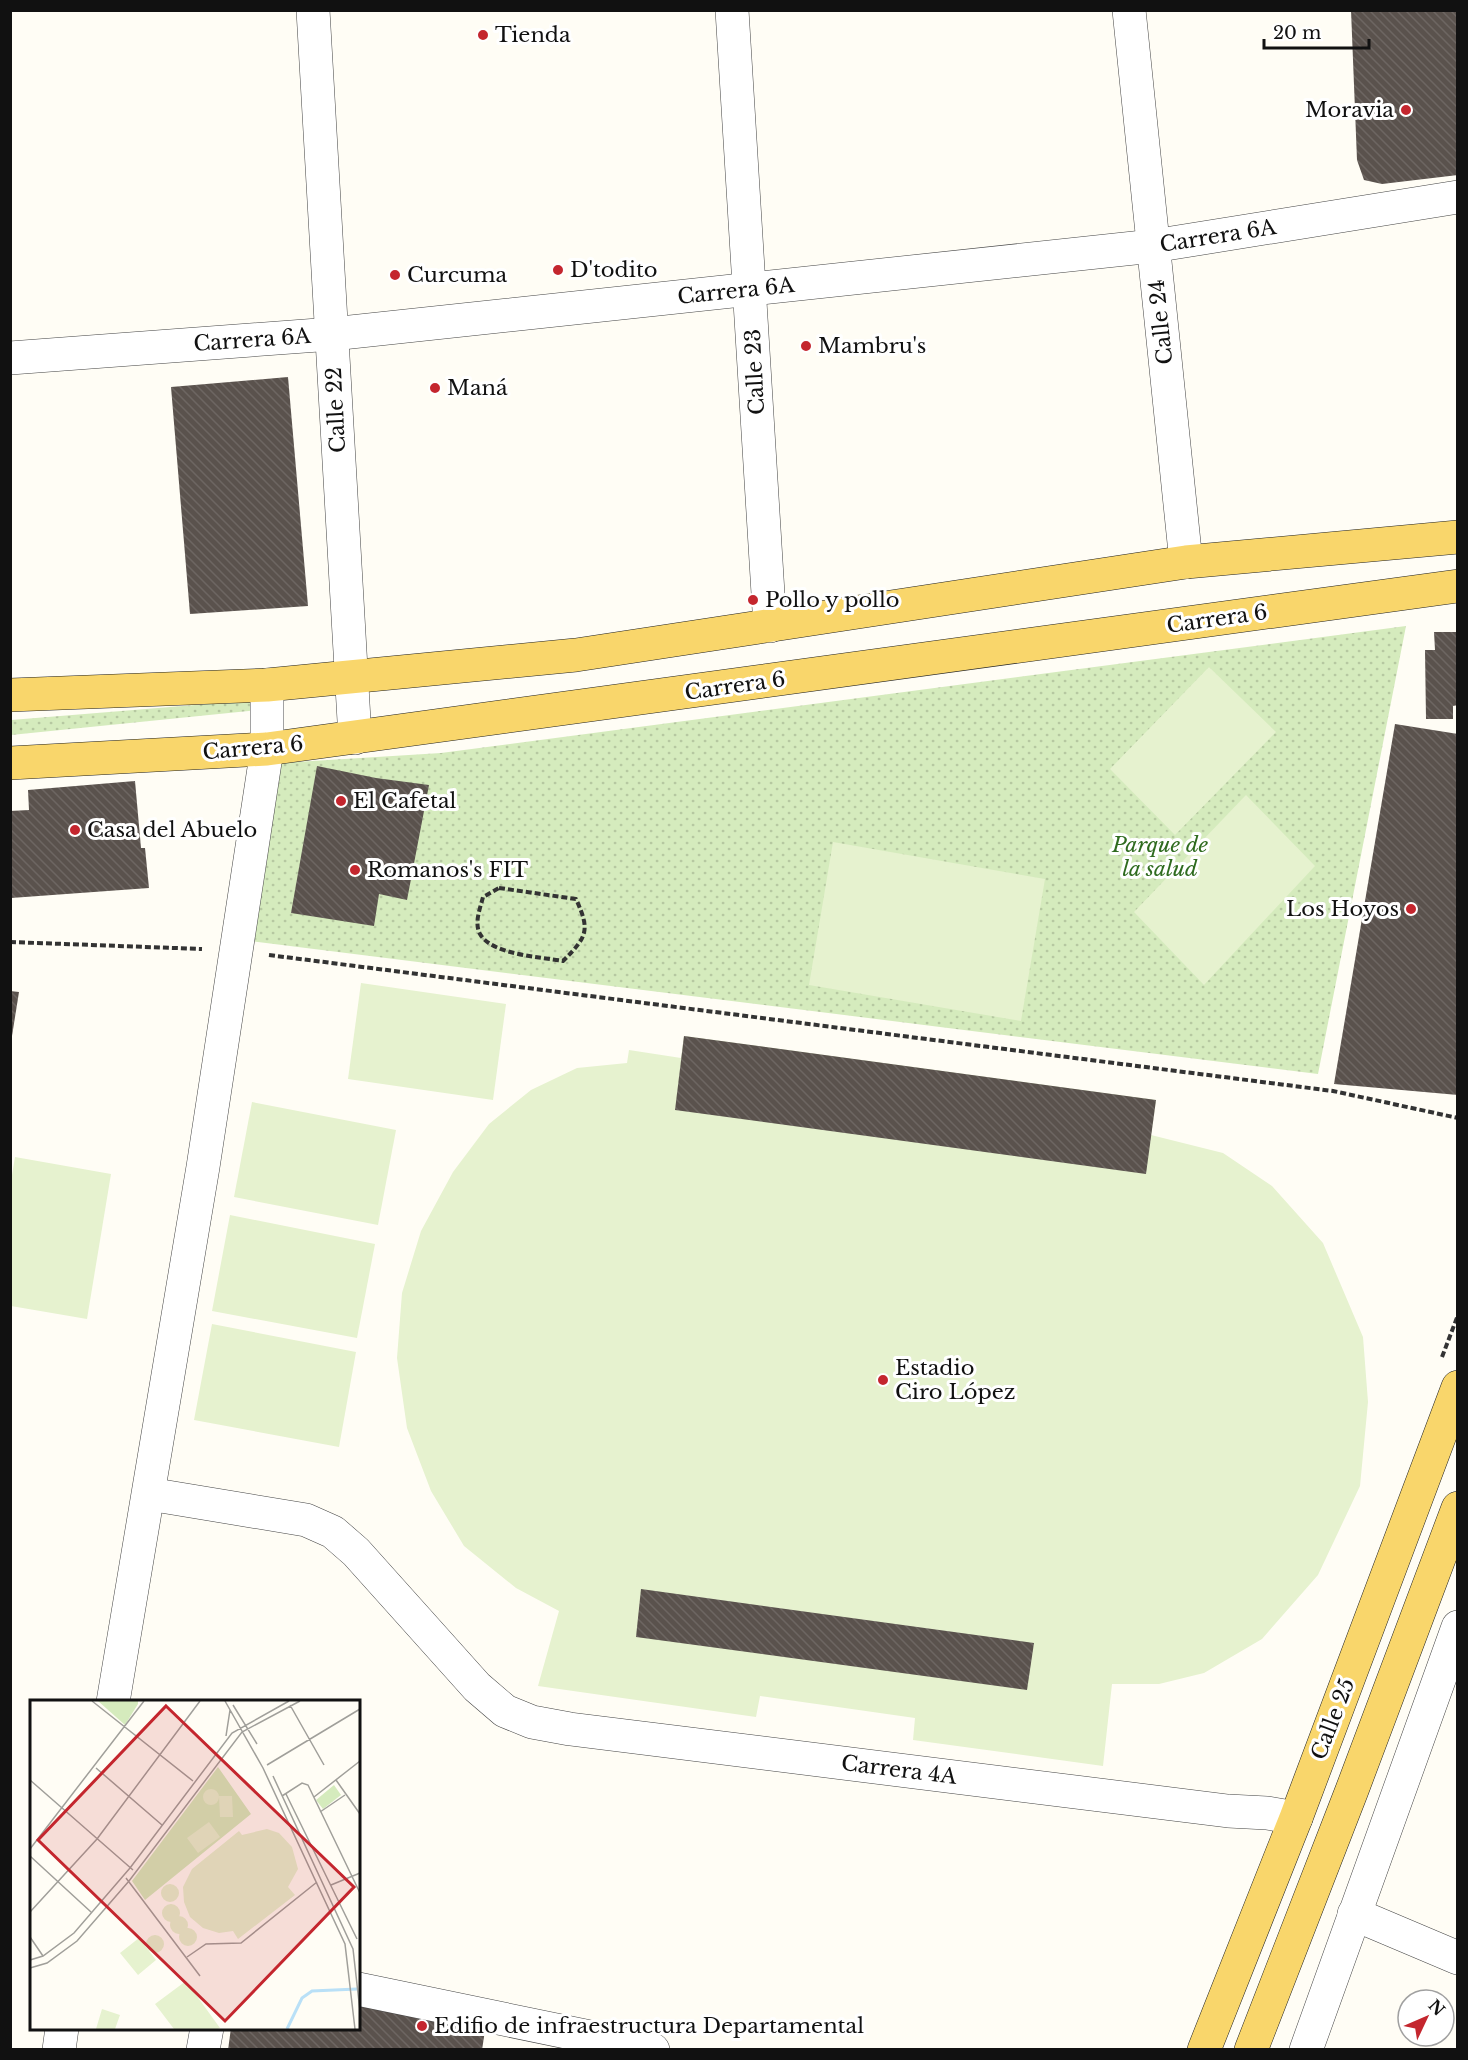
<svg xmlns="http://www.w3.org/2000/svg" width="1468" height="2060" font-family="'Libre Baskerville',serif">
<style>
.grass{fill:url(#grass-dots)}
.pitch{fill:#e6f2cf}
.building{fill:url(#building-back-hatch)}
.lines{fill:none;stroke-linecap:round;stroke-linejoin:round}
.minor-casing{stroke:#444;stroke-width:34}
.major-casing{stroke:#222;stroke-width:34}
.path{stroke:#333;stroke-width:4;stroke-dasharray:6 3;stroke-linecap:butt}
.minor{stroke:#fff;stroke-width:33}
.major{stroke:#f9d66b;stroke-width:33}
.poi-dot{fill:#c4262e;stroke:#fff;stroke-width:2}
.labels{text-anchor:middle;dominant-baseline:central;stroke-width:6;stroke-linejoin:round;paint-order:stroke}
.poi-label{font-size:21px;fill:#111;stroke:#fff;text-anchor:start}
.street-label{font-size:21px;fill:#111;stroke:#fff}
.park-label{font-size:21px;font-style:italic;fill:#2f6b1f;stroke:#fff}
.inset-river{fill:none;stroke:#b9e0f7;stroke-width:3}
.inset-road{fill:none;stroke:#a09f9a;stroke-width:1.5}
.view{fill:#c4262e;fill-opacity:0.15;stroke:#c4262e;stroke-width:3}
.inset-edge{fill:none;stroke:#111;stroke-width:3}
</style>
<defs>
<pattern id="grass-dots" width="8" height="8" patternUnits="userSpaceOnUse" patternTransform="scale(1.5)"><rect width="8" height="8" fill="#d5ebbd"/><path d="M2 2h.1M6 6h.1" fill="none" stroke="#b6c8a1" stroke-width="1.8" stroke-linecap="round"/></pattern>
<pattern id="building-back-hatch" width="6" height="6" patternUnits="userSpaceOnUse" patternTransform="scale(1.5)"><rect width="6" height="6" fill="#5a524d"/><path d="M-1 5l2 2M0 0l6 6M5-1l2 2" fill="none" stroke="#6d6662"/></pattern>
</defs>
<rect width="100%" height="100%" fill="#fffdf5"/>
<g class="grass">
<polygon points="1406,626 1318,1074 250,941 280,763 441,753"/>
<polygon points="256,700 259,710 11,735 11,720"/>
</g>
<g class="pitch">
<polygon points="1209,667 1276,732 1175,835 1110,769"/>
<polygon points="1246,795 1315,866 1204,985 1134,912"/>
<polygon points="833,842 1045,879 1021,1021 809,985"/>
<polygon points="361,983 506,1004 493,1100 348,1079"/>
<polygon points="684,1036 1156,1100 1151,1135 1223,1153 1272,1186 1323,1243 1363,1337 1368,1402 1360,1486 1318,1575 1262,1639 1204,1673 1159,1684 1112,1684 1103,1766 913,1740 915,1718 760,1696 756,1717 538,1686 559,1611 516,1588 464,1546 431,1491 407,1428 397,1358 402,1293 421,1231 453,1172 489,1124 531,1090 577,1068 627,1063 629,1050 681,1058"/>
<polygon points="252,1102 396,1130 378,1225 234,1197"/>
<polygon points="15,1157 111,1174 87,1319 11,1306 10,1187"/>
<polygon points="230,1215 375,1244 357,1338 212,1311"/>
<polygon points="212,1324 356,1352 339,1447 194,1420"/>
</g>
<g class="building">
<polygon points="1351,10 1458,10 1458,175 1382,184 1364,180 1357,160"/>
<polygon points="288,377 308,606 190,614 171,387"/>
<polygon points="1434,632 1458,632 1458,705 1453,706 1453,719 1426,719 1425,650 1435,650"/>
<polygon points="1395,724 1458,734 1458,1095 1334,1084"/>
<polygon points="317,766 376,778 429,785 407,900 379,894 374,926 291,913"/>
<polygon points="135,781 141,848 145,848 149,888 11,898 10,811 29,810 28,790"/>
<polygon points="10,991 19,992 12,1036 10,1036"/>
<polygon points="684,1036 1156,1100 1146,1174 675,1110"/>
<polygon points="641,1589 1034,1643 1027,1690 636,1637"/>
<polygon points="358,2004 486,2024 482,2050 228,2050 231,2028 358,2028"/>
</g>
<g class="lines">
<g class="minor-casing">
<g id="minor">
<polyline points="313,10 355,738"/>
<polyline points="732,10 770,626"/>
<polyline points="1129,10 1186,562"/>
<polyline points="10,358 332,334 1153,246 1458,197"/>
<polyline points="149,1494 306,1520 333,1532 356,1552 477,1687 505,1711 532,1722 570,1729 1228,1811 1267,1813 1296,1818"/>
<polyline points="113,1702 203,1167 267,749 267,685"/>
<polyline points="1354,1914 1458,1958"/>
<polyline points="358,1989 653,2050"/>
<polyline points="59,2050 62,2028"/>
<polyline points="203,2050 207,2028"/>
<polyline points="1306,2050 1458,1627"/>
</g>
</g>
<g class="major-casing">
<g id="major">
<polyline points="10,695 267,685 576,655 1186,562 1458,537"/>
<polyline points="10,763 267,749 1458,586"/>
<polyline points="1204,2050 1296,1818 1458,1387"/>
<polyline points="1251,2050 1352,1790 1458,1508"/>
</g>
</g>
<g class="path">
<path d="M499 888 576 899C590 930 588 936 563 961 541 957 492 955 480 934 474 923 480 909 483 897Z"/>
<polyline points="10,942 202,949"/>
<polyline points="269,955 1333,1091 1458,1118"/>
<polyline points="1442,1357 1458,1315"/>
</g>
<use href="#minor" class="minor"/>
<use href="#major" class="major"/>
</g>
<g class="poi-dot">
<circle cx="483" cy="35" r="6"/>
<circle cx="1406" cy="110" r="6"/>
<circle cx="558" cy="270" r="6"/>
<circle cx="395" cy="275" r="6"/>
<circle cx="806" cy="346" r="6"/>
<circle cx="435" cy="388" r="6"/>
<circle cx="753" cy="600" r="6"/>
<circle cx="341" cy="801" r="6"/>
<circle cx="75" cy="830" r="6"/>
<circle cx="355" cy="870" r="6"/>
<circle cx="1411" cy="909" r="6"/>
<circle cx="883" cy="1380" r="6"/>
<circle cx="422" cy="2026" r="6"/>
</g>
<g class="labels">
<g class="poi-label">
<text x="495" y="35">Tienda</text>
<text x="1394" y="110" text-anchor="end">Moravia</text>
<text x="570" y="270">D'todito</text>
<text x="407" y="275">Curcuma</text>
<text x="818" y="346">Mambru's</text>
<text x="447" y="388">Maná</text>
<text x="765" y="600">Pollo y pollo</text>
<text x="353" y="801">El Cafetal</text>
<text x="87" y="830">Casa del Abuelo</text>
<text x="367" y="870">Romanos's FIT</text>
<text x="1399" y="909" text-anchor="end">Los Hoyos</text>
<text x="895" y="1368">Estadio<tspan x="895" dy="24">Ciro López</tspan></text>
<text x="434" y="2026">Edifio de infraestructura Departamental</text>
</g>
<g class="street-label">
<text transform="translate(1218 236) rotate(-9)">Carrera 6A</text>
<text transform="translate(736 291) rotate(-6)">Carrera 6A</text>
<text transform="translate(1161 322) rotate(-96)">Calle 24</text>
<text transform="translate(252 340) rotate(-4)">Carrera 6A</text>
<text transform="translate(755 372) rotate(-93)">Calle 23</text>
<text transform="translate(336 410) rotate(-93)">Calle 22</text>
<text transform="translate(1217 619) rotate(-8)">Carrera 6</text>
<text transform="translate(735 686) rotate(-8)">Carrera 6</text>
<text transform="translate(253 748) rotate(-5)">Carrera 6</text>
<text transform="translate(1333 1719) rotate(-69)">Calle 25</text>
<text transform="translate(899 1770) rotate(7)">Carrera 4A</text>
</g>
<g class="park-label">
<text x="1160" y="845">Parque de<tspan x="1160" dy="24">la salud</tspan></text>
</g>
</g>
<g transform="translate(30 1700)">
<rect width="330" height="330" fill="#fffdf5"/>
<path d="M68 1H108V4L95 25ZM188 67 221 114 115 200 102 181ZM304 85 311 95 293 109 286 100Z" fill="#d5ebbd"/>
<path d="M173 97a8 8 0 1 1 16 0a8 8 0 1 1-16 0ZM189 96H202L203 117H190ZM179 122 190 137 168 153 157 138ZM237 129 249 133 262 147 268 169 258 187 265 195 208 239 203 231 189 233 173 228 160 217 154 202 153 187 162 169 209 131 212 135ZM131 193a9 9 0 1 1 18 0a9 9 0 1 1-18 0ZM132 213a9 9 0 1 1 18 0a9 9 0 1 1-18 0ZM140 225a9 9 0 1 1 18 0a9 9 0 1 1-18 0ZM149 237a9 9 0 1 1 18 0a9 9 0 1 1-18 0ZM116 244a9 9 0 1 1 18 0a9 9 0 1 1-18 0ZM109 238 126 260 108 275 90 253ZM156 281 190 328 188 329H144L125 304ZM72 309 90 315 85 329H66Z" fill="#e6f2cf"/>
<path class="inset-river" d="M257 329 272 298 282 291 327 289"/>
<path class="inset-road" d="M62 1 163 81M195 1 233 68 315 244 325 329M203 5 227 44M260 5 294 65M196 36 200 10M237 65 330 9M66 68 132 125M243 76 323 249 330 311M0 80 103 170M306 80 330 114M256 94 327 239M252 96 272 83 278 85 330 193M284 97 330 61M290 112 315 95M0 149 114 1M0 156 61 212M96 178 170 276M301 185 330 173M0 212 67 139 170 1M0 237 13 256M157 257 176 244 211 243 287 182M0 260 13 256 44 233 100 168 202 33 259 1M0 268 17 263 47 241 99 181 212 32 270 1"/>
<path class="view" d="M136 6 324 187 195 321 8 140Z"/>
<rect width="330" height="330" class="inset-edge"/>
</g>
<rect width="1468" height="2060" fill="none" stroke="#111111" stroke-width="24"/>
<g transform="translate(1426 2018) rotate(46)"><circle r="28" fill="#ffffff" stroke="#a0a0a0" stroke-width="1.5"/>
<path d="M0-4.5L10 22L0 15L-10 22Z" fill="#c4262e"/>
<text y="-9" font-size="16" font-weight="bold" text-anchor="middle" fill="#111111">N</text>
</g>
<path d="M1264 39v9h105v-9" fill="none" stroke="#111111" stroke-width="3"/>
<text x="1273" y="39" font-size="18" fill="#111111" stroke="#ffffff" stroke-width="4.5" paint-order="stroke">20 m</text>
</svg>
